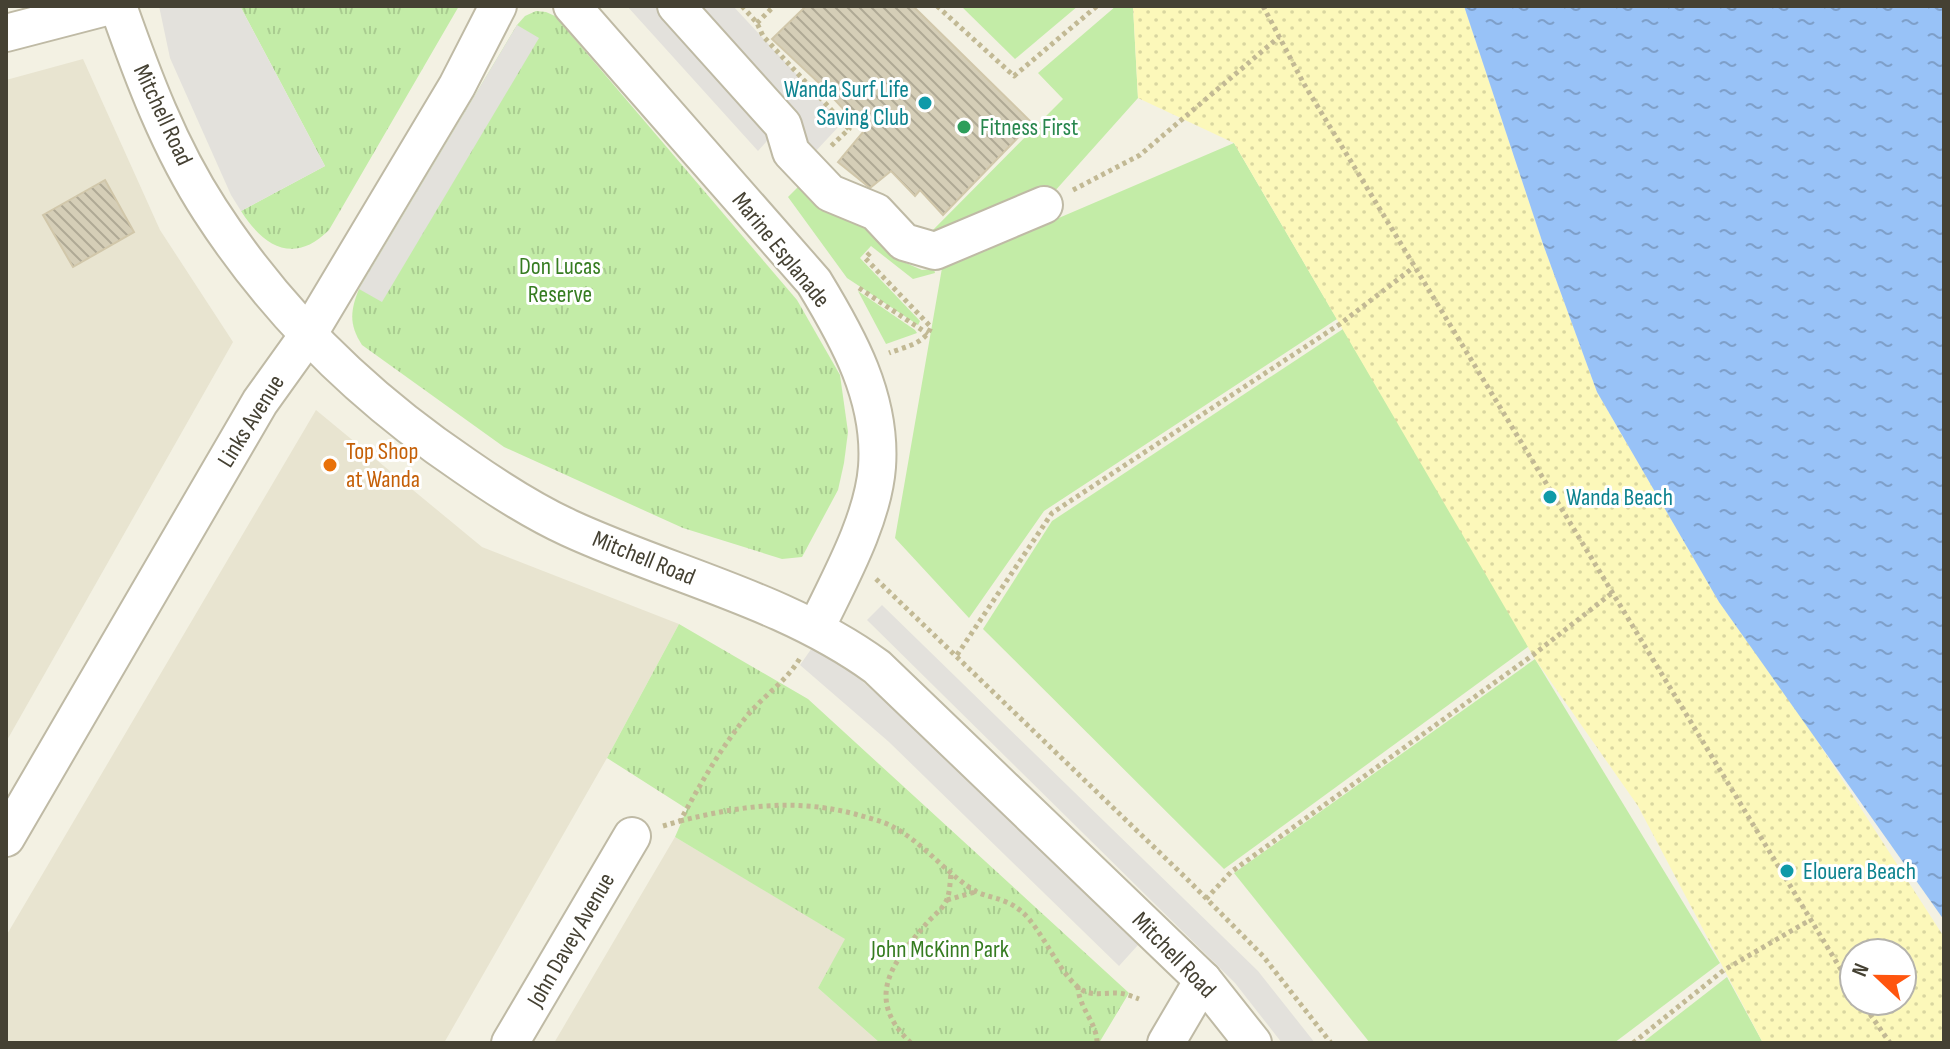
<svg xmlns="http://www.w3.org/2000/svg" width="1950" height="1049" font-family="'Sofia Sans Condensed',sans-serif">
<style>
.residential{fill:#e8e4d0}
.grass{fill:#c3eca7}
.sand{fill:url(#sand-dots);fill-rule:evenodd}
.park{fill:url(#park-tufts)}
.parking{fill:#e3e1dc}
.water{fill:url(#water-ripples)}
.building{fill:url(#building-back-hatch);stroke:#d1c7aa;stroke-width:2}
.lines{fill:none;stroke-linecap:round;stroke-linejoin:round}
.minor-casing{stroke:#bfbaa5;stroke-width:40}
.path{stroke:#c2b994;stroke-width:5;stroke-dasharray:4 4;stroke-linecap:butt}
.minor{stroke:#fff;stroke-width:36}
.culture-dot{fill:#0f9aa8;stroke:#fff;stroke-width:3}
.leisure-dot{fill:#2e9e5b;stroke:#fff;stroke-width:3}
.food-dot{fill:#e8710a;stroke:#fff;stroke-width:3}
.labels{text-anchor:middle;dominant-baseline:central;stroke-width:6;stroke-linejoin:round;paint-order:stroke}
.culture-label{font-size:24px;fill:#0d838f;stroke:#fff;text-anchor:start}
.street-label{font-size:24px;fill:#454133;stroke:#fff}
.leisure-label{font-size:24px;fill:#27864d;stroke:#fff;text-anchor:start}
.park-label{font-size:24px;fill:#367c21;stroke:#fff}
.food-label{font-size:24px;fill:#c56008;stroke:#fff;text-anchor:start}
</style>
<defs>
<pattern id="sand-dots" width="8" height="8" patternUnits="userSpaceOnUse" patternTransform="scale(2)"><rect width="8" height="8" fill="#fcf8ba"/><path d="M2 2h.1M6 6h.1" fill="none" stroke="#d9d6a0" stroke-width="1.8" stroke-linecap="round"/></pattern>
<pattern id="park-tufts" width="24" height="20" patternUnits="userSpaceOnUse" patternTransform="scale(2)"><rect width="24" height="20" fill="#c3eca7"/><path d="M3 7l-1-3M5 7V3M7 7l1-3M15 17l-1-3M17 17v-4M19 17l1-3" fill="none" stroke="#a9cc90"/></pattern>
<pattern id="water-ripples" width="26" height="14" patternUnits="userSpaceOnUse" patternTransform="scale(2)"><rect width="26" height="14" fill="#98c2f7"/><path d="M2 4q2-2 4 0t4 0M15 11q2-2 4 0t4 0" fill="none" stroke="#7e9fc9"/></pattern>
<pattern id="building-back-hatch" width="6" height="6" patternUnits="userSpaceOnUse" patternTransform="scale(2)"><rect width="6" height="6" fill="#d5ceb7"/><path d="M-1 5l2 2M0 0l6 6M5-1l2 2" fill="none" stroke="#afa995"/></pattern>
</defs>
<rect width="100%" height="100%" fill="#f3f1e3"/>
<g class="residential">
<polygon points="83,59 160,230 233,342 6,742 6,80"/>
<polygon points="316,410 482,547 679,624 607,758 444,1043 6,1043 6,936"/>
<polygon points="675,837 846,939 818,988 880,1043 554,1043"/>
</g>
<g class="grass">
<polygon points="961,6 1078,6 1015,59"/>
<polygon points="1116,6 1133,6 1138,98 1054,192 928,235 1063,99 1038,73"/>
<polygon points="1234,143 1337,319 1044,511 969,618 895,538 942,268"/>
<polygon points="806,179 864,225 906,263 922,270 934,269 935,273 913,279 871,246 860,258 920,321 918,325 847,278 788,197"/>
<polygon points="858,291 915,330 917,333 886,344"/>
<polygon points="1343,329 1529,646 1224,869 983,629 1052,521"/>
<polygon points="1535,659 1720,963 1614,1043 1370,1043 1234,873"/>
<polygon points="1727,977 1763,1043 1642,1043"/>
</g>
<path class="sand" d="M1133 6H1464L1543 244 1597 392 1719 602 1796 708 1944 937V1043H1763L1638 806 1535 659 1234 143 1138 98ZM1854 953H1902V1001H1854Z"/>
<g class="park">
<path d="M240 6H459L329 230C294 265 264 247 241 211L325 166Z"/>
<path d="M536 11 546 12 555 16 797 300 840 375 848 432 844 463 838 490 802 557 782 559 683 528 504 447 362 345C349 325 350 311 359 289L517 25 525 16Z"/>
<polygon points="679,624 808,699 1129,993 1099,1043 880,1043 818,988 845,939 675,837 687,809 607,758"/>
</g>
<g class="parking">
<polygon points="159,6 240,6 325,166 241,211 231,195 170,58"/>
<polygon points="627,6 733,6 842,123 799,169 775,132 758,151"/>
<polygon points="517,25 539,38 382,302 359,289"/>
<polygon points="882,605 1258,971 1315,1043 1282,1043 1235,983 867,620"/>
<polygon points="814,645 854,674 896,711 1138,945 1119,966 889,742 800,665"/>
</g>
<polygon class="water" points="1464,6 1944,6 1944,920 1719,602 1597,392 1543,244"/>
<g class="building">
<polygon points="806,6 913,6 1032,123 943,215 920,190 915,196 891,171 870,188 838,162 864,131 820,84 772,39"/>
<polygon points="105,180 134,232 73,267 43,215"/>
</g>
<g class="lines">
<g class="minor-casing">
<g id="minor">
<path d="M118 6C143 77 169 147 210 210 276 312 364 398 465 466 498 489 532 511 569 528 671 575 785 600 877 667L1203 980 1253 1043"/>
<path d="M572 6 814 282C848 338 882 398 877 467 873 520 839 580 816 628"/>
<polyline points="676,6 783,125 791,152 830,193 876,212 904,242 935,251 1044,205"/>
<polyline points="6,33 110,6"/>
<polyline points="6,838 260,402 308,335 457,86 498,6"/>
<polyline points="510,1043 632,836"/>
<polyline points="1166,1043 1203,980"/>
</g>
</g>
<g class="path">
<polyline points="742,6 757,23 763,36 849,129 829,148"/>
<polyline points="937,6 1014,76 1097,6"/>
<polyline points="1263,6 1304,84 1854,991"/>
<polyline points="757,23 774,6"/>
<polyline points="1073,190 1140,155 1279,37"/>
<path d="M870 253 865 258 931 327C925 344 904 347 889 353"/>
<polyline points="859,288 928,334"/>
<polyline points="876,579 1186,878 1263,956 1331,1043"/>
<polyline points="957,655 1052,513 1340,324 1414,267"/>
<path d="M680 821C740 806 794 798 855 814 868 818 884 821 895 828 924 844 944 871 972 889 987 899 1003 896 1021 911 1043 929 1062 982 1086 992 1094 995 1107 993 1116 993 1124 993 1131 996 1139 999"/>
<path d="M663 826 680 821C700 785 720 749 746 717 763 696 787 681 800 658"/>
<polyline points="1206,899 1231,872 1533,655 1612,593"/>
<polyline points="947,900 975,892"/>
<path d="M1078 986C1078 1007 1097 1022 1097 1043"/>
<polyline points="1861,1001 1890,1043"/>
<path d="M911 1043C863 998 893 962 927 923 933 916 944 908 947 899 950 892 950 881 951 874"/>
<polyline points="1633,1043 1724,970 1810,920"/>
</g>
<use href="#minor" class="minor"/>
</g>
<g class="culture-dot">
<circle cx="925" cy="103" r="8"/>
<circle cx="1550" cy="497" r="8"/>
<circle cx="1787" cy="871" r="8"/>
</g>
<circle class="leisure-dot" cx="964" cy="127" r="8"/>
<circle class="food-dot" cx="330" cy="465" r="8"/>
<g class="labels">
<g class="culture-label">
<text x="909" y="89" text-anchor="end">Wanda Surf Life<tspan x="909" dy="28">Saving Club</tspan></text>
<text x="1566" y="497">Wanda Beach</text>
<text x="1803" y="871">Elouera Beach</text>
</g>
<g class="street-label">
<text transform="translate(163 115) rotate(65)">Mitchell Road</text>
<text transform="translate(781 250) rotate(51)">Marine Esplanade</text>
<text transform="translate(251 421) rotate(-58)">Links Avenue</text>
<text transform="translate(644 558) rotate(22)">Mitchell Road</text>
<text transform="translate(571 940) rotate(-60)">John Davey Avenue</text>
<text transform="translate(1174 955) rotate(46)">Mitchell Road</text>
</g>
<g class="leisure-label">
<text x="980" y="127">Fitness First</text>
</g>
<g class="park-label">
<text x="560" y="266">Don Lucas<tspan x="560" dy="28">Reserve</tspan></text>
<text x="940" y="949">John McKinn Park</text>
</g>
<g class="food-label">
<text x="346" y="451">Top Shop<tspan x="346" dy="28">at Wanda</tspan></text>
</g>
</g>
<rect width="1950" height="1049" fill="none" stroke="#454133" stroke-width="16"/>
<g transform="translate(1878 977) rotate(292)"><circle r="38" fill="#ffffff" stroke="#b5b3ad" stroke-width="2"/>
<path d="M0-6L14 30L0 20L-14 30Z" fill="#ff550e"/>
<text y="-12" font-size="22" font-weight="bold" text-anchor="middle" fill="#454133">N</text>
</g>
</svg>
